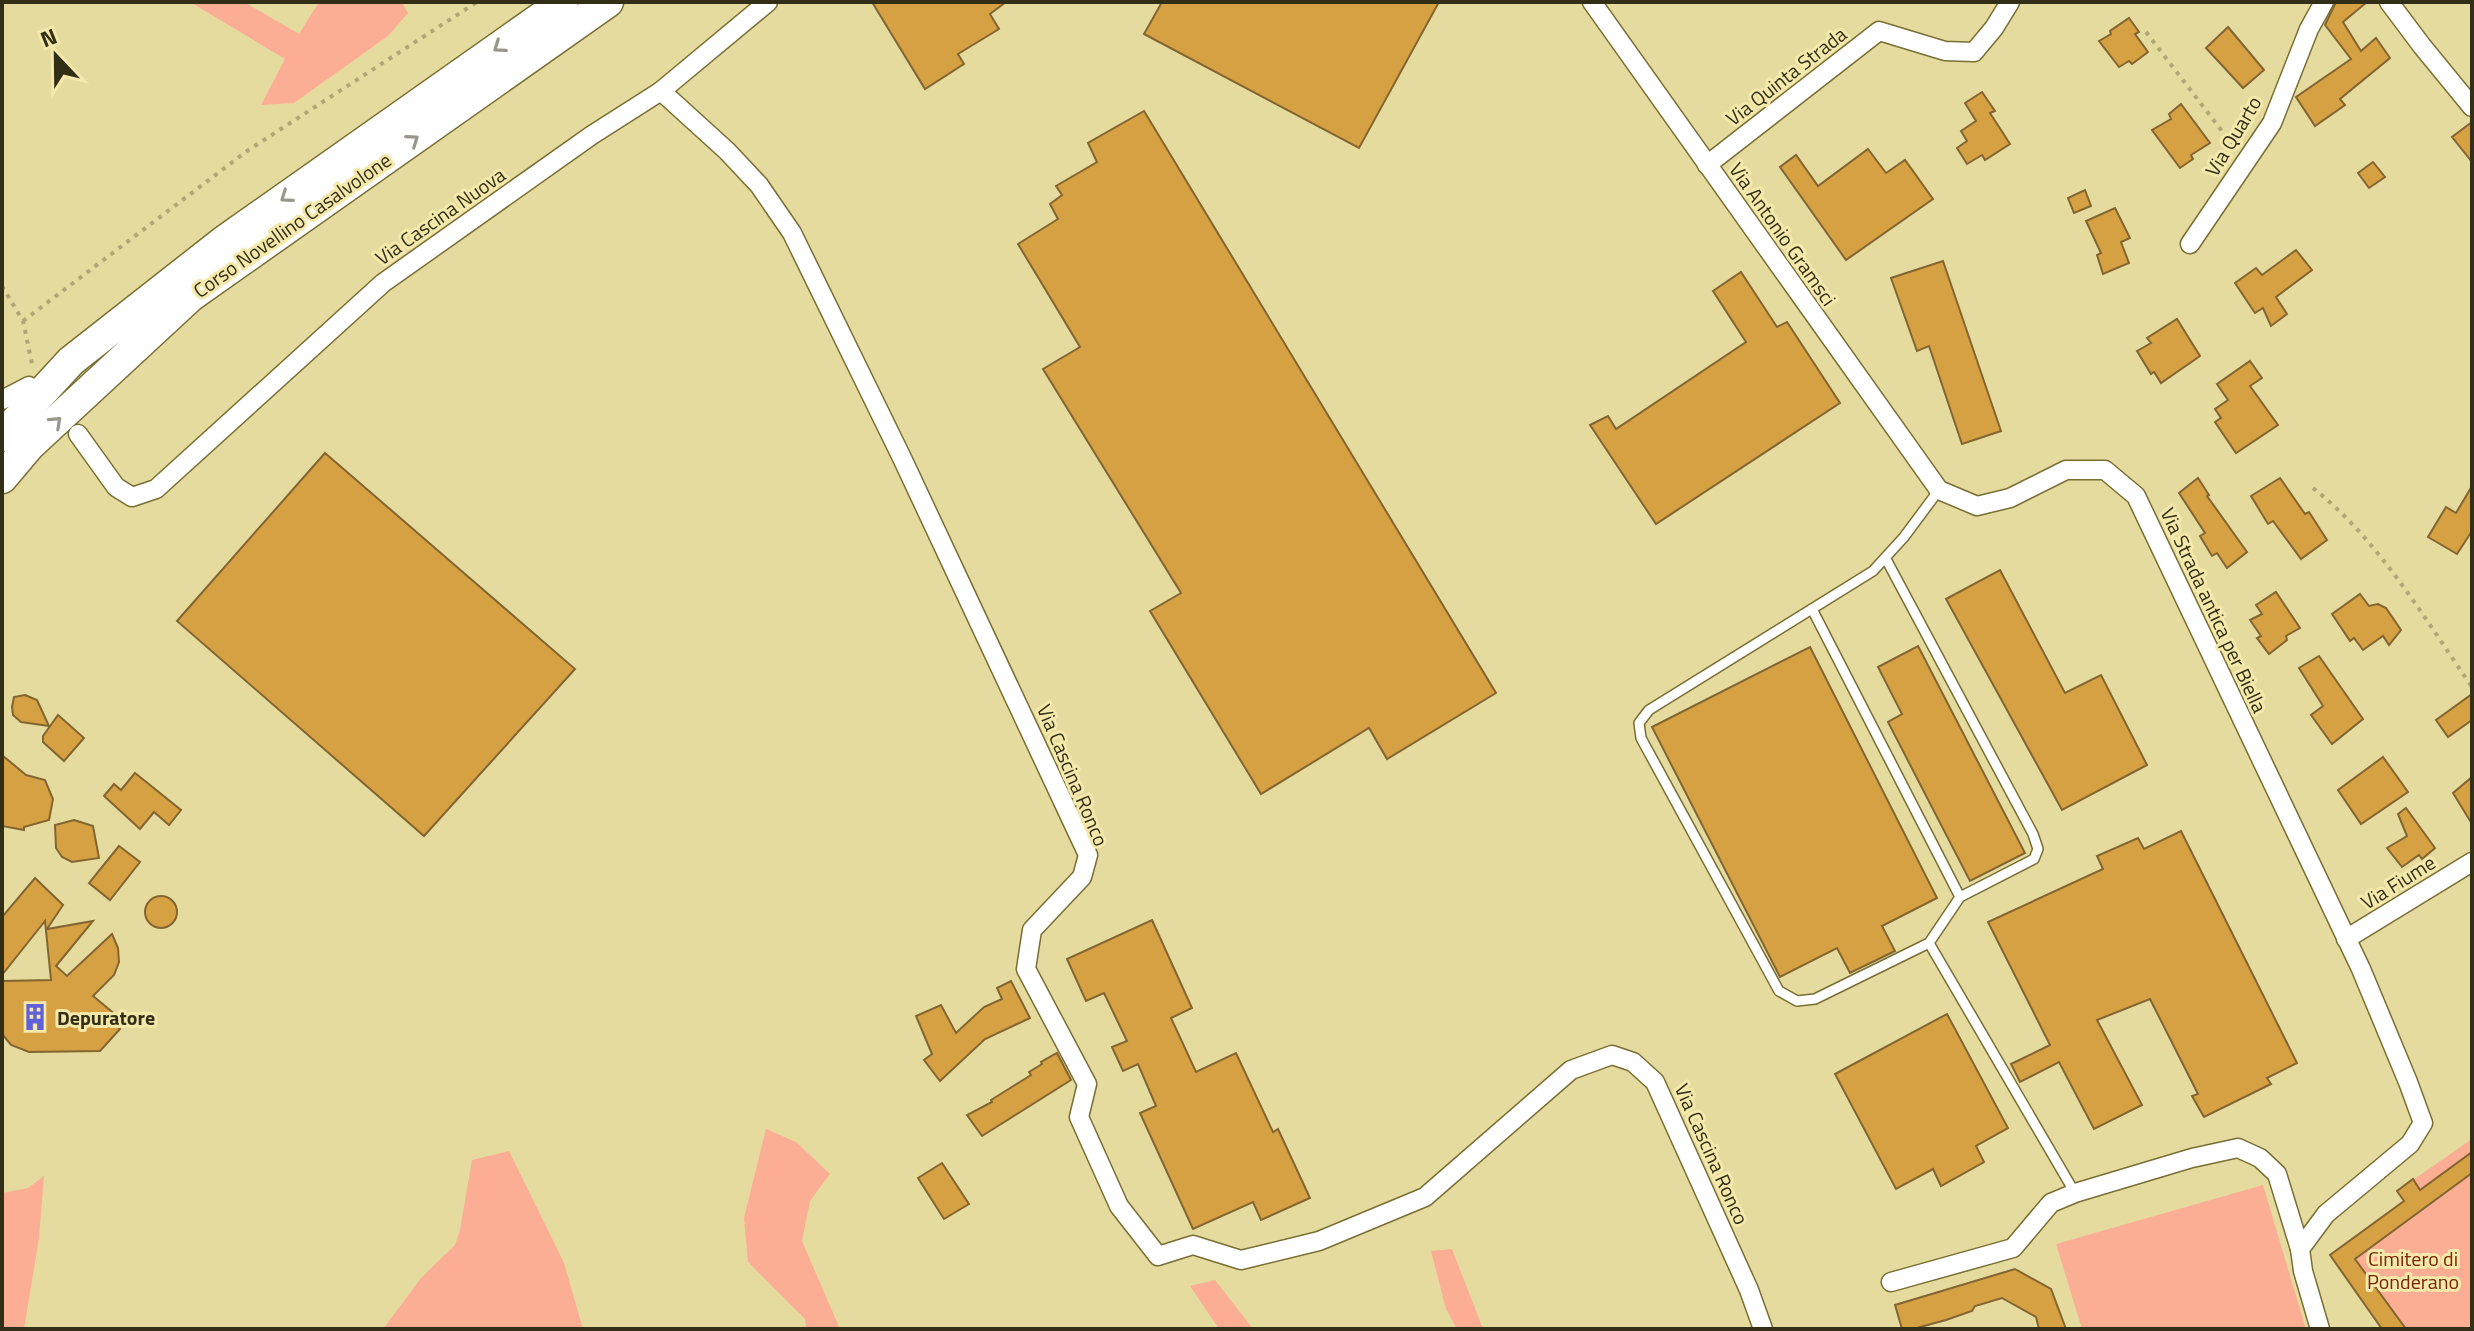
<svg xmlns="http://www.w3.org/2000/svg" width="2474" height="1331" font-family="'Titillium Web',sans-serif">
<style>
.green{fill:#fcae95}
.building{fill:#d5a143;stroke:#836531;stroke-width:2}
.lines{fill:none;stroke-linecap:round;stroke-linejoin:round}
.service-casing{stroke:#796e33;stroke-width:12}
.minor-casing{stroke:#796e33;stroke-width:21}
.trunk-casing{stroke:#796e33;stroke-width:33}
.path{stroke:#b0a775;stroke-width:4;stroke-dasharray:4 6;stroke-linecap:butt}
.service{stroke:#fff;stroke-width:9}
.minor{stroke:#fff;stroke-width:18}
.trunk{stroke:#fff;stroke-width:30}
.oneway{stroke:#99968a}
.labels{text-anchor:middle;dominant-baseline:central;stroke-width:6;stroke-linejoin:round;paint-order:stroke}
.street-label{font-size:20px;fill:#332e16;stroke:#f4e8ab}
.poi-label{font-size:20px;font-weight:bold;fill:#332e16;stroke:#f4e8ab;text-anchor:start}
.park-label{font-size:20px;fill:#7a2502;stroke:#f4e8ab}
</style>
<rect width="100%" height="100%" fill="#e6db9e"/>
<g class="green">
<polygon points="190,2 244,2 299,34 319,2 402,2 408,13 388,36 294,103 261,105 285,59"/>
<polygon points="766,1129 796,1142 830,1174 810,1201 802,1241 840,1329 806,1329 805,1319 748,1262 744,1218"/>
<polygon points="2472,1139 2472,1329 2382,1329 2330,1255 2404,1201 2397,1191"/>
<polygon points="509,1151 564,1263 583,1329 383,1329 421,1278 455,1245 460,1230 472,1160"/>
<polygon points="44,1176 39,1238 24,1329 2,1329 2,1193 28,1188"/>
<polygon points="2263,1185 2306,1329 2082,1329 2056,1244"/>
<polygon points="1452,1249 1483,1329 1457,1329 1446,1309 1431,1251"/>
<polygon points="1215,1280 1253,1329 1219,1329 1190,1286"/>
</g>
<g class="building">
<polygon points="872,2 1006,2 990,14 999,29 958,54 964,64 925,89"/>
<polygon points="1162,2 1439,2 1359,148 1144,34"/>
<polygon points="2336,2 2367,2 2343,22 2361,51 2376,38 2390,58 2340,99 2345,105 2315,126 2296,97 2351,59 2325,25"/>
<polygon points="2129,18 2139,32 2135,34 2148,52 2132,64 2129,61 2119,67 2099,41 2111,34 2110,31"/>
<polygon points="2228,27 2264,70 2243,88 2206,48"/>
<polygon points="1982,92 1995,111 1990,113 2010,144 1985,160 1982,155 1967,164 1957,148 1967,141 1961,131 1976,121 1965,103"/>
<polygon points="2181,104 2210,143 2191,155 2193,159 2180,168 2152,130 2171,119 2169,114"/>
<polygon points="1144,111 1496,693 1387,759 1369,728 1261,794 1150,611 1181,593 1043,369 1080,347 1018,244 1058,219 1050,204 1062,195 1056,186 1097,162 1088,143"/>
<polygon points="2472,122 2472,162 2452,137"/>
<polygon points="1868,149 1886,173 1905,160 1933,199 1846,260 1780,167 1796,155 1818,186"/>
<polygon points="2373,162 2385,177 2369,188 2358,173"/>
<polygon points="2085,190 2091,206 2074,213 2068,198"/>
<polygon points="2115,208 2130,238 2121,242 2129,263 2103,274 2097,255 2101,253 2086,221"/>
<polygon points="2296,250 2312,270 2276,297 2287,314 2271,326 2263,308 2255,313 2235,283 2256,268 2262,275"/>
<polygon points="1943,261 2001,431 1962,444 1929,346 1917,351 1891,278"/>
<polygon points="1741,272 1777,327 1787,322 1840,403 1656,524 1590,425 1608,416 1616,429 1746,342 1713,291"/>
<polygon points="2177,319 2200,356 2161,383 2154,372 2151,374 2137,351 2151,343 2147,338"/>
<polygon points="2250,361 2262,378 2250,386 2278,425 2236,453 2215,422 2221,418 2215,409 2228,400 2217,384"/>
<polygon points="325,453 575,669 424,836 177,621"/>
<polygon points="2198,478 2209,495 2207,496 2247,552 2227,568 2217,553 2212,556 2200,536 2205,533 2179,493"/>
<polygon points="2280,478 2305,514 2309,512 2327,540 2301,559 2273,521 2268,524 2251,496"/>
<polygon points="2472,486 2472,531 2457,554 2428,537 2446,507 2456,513"/>
<polygon points="2000,570 2065,693 2101,675 2147,765 2062,810 1946,599"/>
<polygon points="2276,592 2300,628 2286,636 2287,640 2269,654 2257,638 2261,636 2250,620 2262,614 2256,605"/>
<polygon points="2360,594 2369,606 2378,604 2386,608 2401,630 2389,645 2383,636 2363,650 2354,638 2350,641 2332,614"/>
<polygon points="1918,646 2025,853 1970,881 1888,722 1902,714 1878,667"/>
<polygon points="1810,647 1937,898 1882,926 1895,951 1850,973 1837,948 1780,977 1652,727"/>
<polygon points="2319,656 2363,719 2332,744 2311,715 2323,706 2299,668"/>
<polygon points="2472,694 2472,720 2448,737 2436,720"/>
<polygon points="25,695 37,700 49,726 21,722 13,715 12,707 14,697"/>
<polygon points="58,715 84,738 64,761 43,742 43,736"/>
<polygon points="2,755 26,775 45,780 53,799 49,820 24,827 24,830 2,826"/>
<polygon points="2383,757 2408,792 2361,824 2338,790"/>
<polygon points="135,773 181,810 169,825 154,812 140,829 104,796 114,784 121,790"/>
<polygon points="2472,777 2472,824 2453,793"/>
<polygon points="2406,808 2435,848 2422,859 2419,855 2402,867 2387,848 2407,836 2398,814"/>
<polygon points="74,820 93,826 99,858 72,862 62,857 56,848 55,825"/>
<polygon points="2181,831 2297,1063 2267,1078 2271,1084 2204,1117 2192,1096 2198,1094 2150,999 2097,1020 2142,1105 2094,1129 2059,1062 2020,1082 2011,1064 2050,1045 1988,922 2103,869 2097,856 2138,838 2144,849"/>
<polygon points="119,846 140,862 110,900 89,883"/>
<polygon points="35,878 63,905 47,929 93,921 56,966 67,976 112,934 118,948 119,962 114,975 93,996 122,1020 118,1027 120,1029 100,1051 29,1052 11,1045 2,1034 2,981 51,980 45,921 2,975 2,917"/>
<circle cx="161" cy="912" r="16"/>
<polygon points="1152,920 1192,1008 1171,1018 1196,1072 1236,1053 1273,1132 1278,1129 1310,1198 1261,1220 1253,1202 1193,1229 1140,1113 1156,1106 1138,1064 1123,1071 1112,1047 1127,1041 1104,993 1086,1001 1067,959"/>
<polygon points="1011,981 1030,1018 985,1039 940,1081 924,1060 932,1054 916,1016 941,1005 956,1033 984,1007 1002,999 997,988"/>
<polygon points="1947,1014 2008,1128 1976,1146 1984,1162 1941,1186 1933,1169 1896,1189 1835,1074"/>
<polygon points="1057,1053 1071,1080 982,1136 967,1115 992,1102 991,1100 1031,1075 1029,1072 1042,1064 1041,1062"/>
<polygon points="2472,1152 2472,1173 2355,1259 2406,1329 2382,1329 2330,1255 2404,1201 2397,1191 2413,1179 2420,1190"/>
<polygon points="942,1163 969,1204 944,1219 918,1178"/>
<polygon points="2015,1269 2051,1289 2066,1329 2039,1329 2036,1317 2002,1298 1975,1306 1972,1311 1946,1320 1913,1329 1902,1329 1895,1305"/>
</g>
<g class="lines">
<g class="service-casing">
<g id="service">
<polyline points="1886,559 2033,834 2038,849 2034,859 1960,897 1929,943 1815,999 1797,1001 1779,991 1641,738 1639,723 1649,710 1873,571 1904,537 1939,490"/>
<polyline points="1812,609 1960,897"/>
<polyline points="1929,943 2075,1193"/>
</g>
</g>
<g class="minor-casing">
<g id="minor">
<polyline points="1592,2 1939,490 1977,506 2010,498 2066,470 2105,470 2136,496 2361,969 2408,1082 2423,1123 2410,1144 2326,1214 2300,1249 2303,1271 2320,1329"/>
<polyline points="2389,2 2422,46 2472,107"/>
<polyline points="661,91 727,151 759,185 792,233 902,458 1088,855 1082,877 1032,930 1026,969 1087,1084 1079,1117 1119,1206 1158,1256 1193,1245 1241,1260 1319,1241 1425,1197 1571,1070 1612,1055 1633,1062 1655,1082 1749,1290 1763,1329"/>
<polyline points="1707,165 1879,31 1945,51 1974,52 1994,28 2010,2"/>
<polyline points="2190,244 2272,123 2309,29 2324,2"/>
<polyline points="2,400 29,386"/>
<polyline points="78,434 116,487 132,497 156,489 383,283 592,135 661,91 768,2"/>
<polyline points="2346,939 2472,862"/>
<polyline points="1891,1282 2013,1248 2051,1203 2075,1193 2192,1158 2238,1148 2260,1158 2277,1174 2300,1249"/>
</g>
</g>
<g class="trunk-casing">
<g id="trunk">
<polyline points="2,436 71,361 224,241 563,2"/>
<polyline points="2,478 29,446 191,296 608,2"/>
</g>
</g>
<g class="path">
<polyline points="2146,32 2235,148"/>
<polyline points="2,286 23,321 32,364"/>
<polyline points="23,321 247,151 477,2"/>
<path d="M2313 488C2378 539 2425 619 2472 687"/>
</g>
<use href="#service" class="service"/>
<use href="#minor" class="minor"/>
<use href="#trunk" class="trunk"/>
</g>
<defs><path id="oneway-chevron" d="M-2-3.5L2.5 0L-2 3.5" fill="none" stroke-width="1.6" stroke-linecap="round" stroke-linejoin="round" transform="scale(2)"/></defs>
<g class="oneway">
<use href="#oneway-chevron" transform="translate(499 47) rotate(145)"/>
<use href="#oneway-chevron" transform="translate(413 140) rotate(-35)"/>
<use href="#oneway-chevron" transform="translate(286 197) rotate(145)"/>
<use href="#oneway-chevron" transform="translate(56 422) rotate(-43)"/>
</g>
<defs>
<g id="building-bare" transform="scale(2.16)"><path d="M-4-6H4V6H1V3H-1V6H-4ZM-2.5-4.3h1.7v1.8h-1.7ZM.8-4.3h1.7v1.8H.8ZM-2.5-1h1.7V.8h-1.7ZM.8-1h1.7V.8H.8Z" fill="#6060d9" stroke="#f4e8ab" stroke-width="2.5" paint-order="stroke"/></g>
</defs>
<g fill-rule="evenodd">
<use href="#building-bare" x="35" y="1017"/>
</g>
<g class="labels">
<g class="street-label">
<text transform="translate(1786 76) rotate(-38)">Via Quinta Strada</text>
<text transform="translate(2233 136) rotate(-59)">Via Quarto</text>
<text transform="translate(440 216) rotate(-35)">Via Cascina Nuova</text>
<text transform="translate(292 225) rotate(-35)">Corso Novellino Casalvolone</text>
<text transform="translate(1783 234) rotate(55)">Via Antonio Gramsci</text>
<text transform="translate(2214 610) rotate(65)">Via Strada antica per Biella</text>
<text transform="translate(1073 775) rotate(67)">Via Cascina Ronco</text>
<text transform="translate(2398 882) rotate(-32)">Via Fiume</text>
<text transform="translate(1712 1154) rotate(66)">Via Cascina Ronco</text>
</g>
<g class="poi-label">
<text x="57" y="1017">Depuratore</text>
</g>
<g class="park-label">
<text x="2413" y="1258">Cimitero di<tspan x="2413" dy="23">Ponderano</tspan></text>
</g>
</g>
<rect width="2474" height="1331" fill="none" stroke="#332e16" stroke-width="8"/>
<g transform="translate(56 56) rotate(338)" stroke="#f4e8ab" stroke-width="6" paint-order="stroke">
<path d="M0-6L14 30L0 20L-14 30Z" fill="#332e16"/>
<text y="-12" font-size="22" font-weight="bold" text-anchor="middle" fill="#332e16">N</text>
</g>
</svg>
